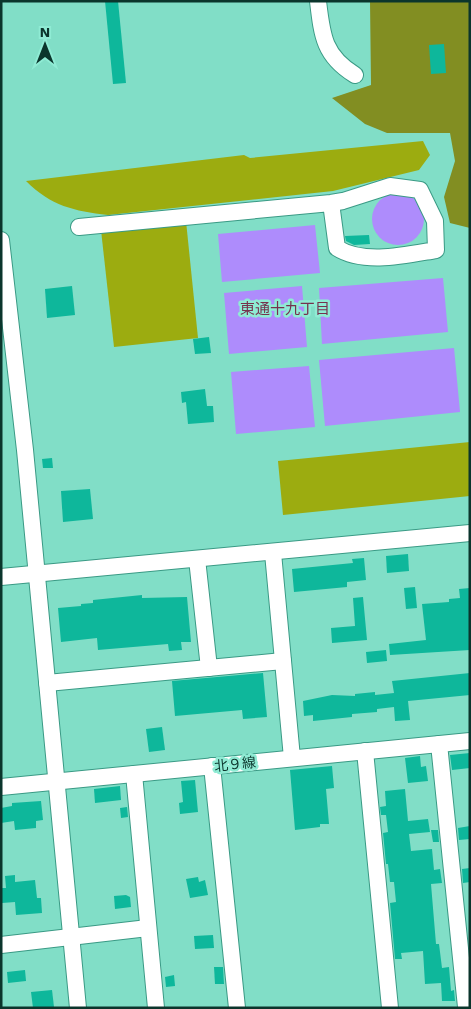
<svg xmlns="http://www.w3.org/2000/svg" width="471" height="1009" font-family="'Work Sans','Noto Sans JP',sans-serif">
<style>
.green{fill:#9cac10}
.forest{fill:#828e22}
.water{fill:#ae8cfc}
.building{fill:#0eb79b}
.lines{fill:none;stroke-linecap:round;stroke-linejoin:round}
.minor-casing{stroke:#3a9a85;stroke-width:18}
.minor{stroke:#fff;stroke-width:16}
.labels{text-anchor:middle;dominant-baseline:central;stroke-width:5;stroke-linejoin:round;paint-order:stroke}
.street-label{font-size:14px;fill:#0b352c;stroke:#8febd4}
.neighbourhood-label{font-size:15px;fill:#76324e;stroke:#8febd4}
</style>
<rect width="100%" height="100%" fill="#81dec7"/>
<g class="green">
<path d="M423 141 430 155 419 170 333 191 108 215C74 211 51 206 26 181L244 155 250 158Z"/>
<polygon points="186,221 198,338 114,347 101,230"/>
<polygon points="470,442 470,496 283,515 278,461"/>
</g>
<polygon class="forest" points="370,1 470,1 470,228 450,223 444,197 455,161 450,133 387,133 365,124 332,98 371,85"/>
<g class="water">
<circle cx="398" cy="219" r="26"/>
<polygon points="315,225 320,273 222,282 218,234"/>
<polygon points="443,278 448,332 322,344 319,288"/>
<polygon points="302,286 307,347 229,354 224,293"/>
<polygon points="454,348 460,412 325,426 319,360"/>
<polygon points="309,366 315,427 236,434 231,372"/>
</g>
<g class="building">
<polygon points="105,1 118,1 126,83 113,84"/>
<polygon points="444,44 446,73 431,74 429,45"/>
<polygon points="369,235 370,244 354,245 346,241 345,236"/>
<polygon points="72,286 75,315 47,318 45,289"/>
<polygon points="209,337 211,353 195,354 193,339"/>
<polygon points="205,389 207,406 213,406 214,422 188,424 186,402 182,403 181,392"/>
<polygon points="52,458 53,468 43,468 42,459"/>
<polygon points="90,489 93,519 63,522 61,491"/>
<polygon points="408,554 409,571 387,573 386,556"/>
<polygon points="364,558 366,580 347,582 347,587 294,592 292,569 353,563 352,559"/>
<polygon points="415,587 417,608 406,609 404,588"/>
<polygon points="470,588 470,650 390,655 389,644 426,640 422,604 449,602 449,599 460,598 459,589"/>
<polygon points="142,595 142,598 187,597 191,642 181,642 182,650 169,651 168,644 98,650 97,638 61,642 58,608 81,606 81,604 93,603 93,600"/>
<polygon points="363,597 367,640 332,643 331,628 355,626 353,598"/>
<polygon points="386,650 387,661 367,663 366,652"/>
<polygon points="263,673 267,717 243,719 242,710 175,716 172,681"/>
<polygon points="470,673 470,695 408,701 410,720 395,721 394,707 377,709 377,712 352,714 352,717 313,721 313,715 304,716 303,701 332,695 355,696 355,694 375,692 375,695 394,693 392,681"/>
<polygon points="162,727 165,750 149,752 146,729"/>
<polygon points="470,753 470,768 452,770 450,755"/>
<polygon points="420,756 421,767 426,766 428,781 408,783 405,758"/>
<polygon points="332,766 334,788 326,789 329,824 320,824 320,827 295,830 290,770"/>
<polygon points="195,780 198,812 180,814 179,803 183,802 181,781"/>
<polygon points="120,786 121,800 95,803 94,789"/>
<polygon points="405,789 408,821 428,819 430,832 409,834 411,851 432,849 434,870 440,869 442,883 431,884 436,944 439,944 442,968 449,967 451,991 454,990 455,1001 442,1001 441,983 425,984 423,951 401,953 402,959 395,959 390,903 396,902 394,882 390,882 388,864 386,864 383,833 388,832 386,815 381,815 380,807 386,806 385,791"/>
<polygon points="41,801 43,820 36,821 36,828 15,830 14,821 1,823 1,808 12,806 12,803"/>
<polygon points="127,807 128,817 121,818 120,808"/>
<polygon points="470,826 470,839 459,840 458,828"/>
<polygon points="431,830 438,830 439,842 433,842"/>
<polygon points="470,868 470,882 463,883 462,869"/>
<polygon points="15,875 15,882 35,880 37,898 41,898 42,913 16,915 15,902 2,903 1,888 6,888 5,876"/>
<polygon points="198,877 199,882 205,880 208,895 190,898 186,879"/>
<polygon points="126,895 130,897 131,907 115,909 114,896"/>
<polygon points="213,935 214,948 195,949 194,936"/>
<polygon points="214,967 223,967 224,984 215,984"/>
<polygon points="25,970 26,981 8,983 7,972"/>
<polygon points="174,975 175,986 166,987 165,977"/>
<polygon points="52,990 54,1007 33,1008 31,992"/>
</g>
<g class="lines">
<g class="minor-casing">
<g id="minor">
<path d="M318 1C322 36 324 56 355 75"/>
<path d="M79 227 331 203 343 201 390 186 420 190 435 221 436 250C406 255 364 265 337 248L331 203"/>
<polyline points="1,240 25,450 78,1008"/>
<polyline points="273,553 292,758"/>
<polyline points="197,559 209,668"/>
<polyline points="1,577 470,533"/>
<polyline points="47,683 283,661"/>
<polyline points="439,744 466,1007"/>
<polyline points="365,751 390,1008"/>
<polyline points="212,766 237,1008"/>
<polyline points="134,774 156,1008"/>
<polyline points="1,787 470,741"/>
<polyline points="1,945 148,928"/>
</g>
</g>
<use href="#minor" class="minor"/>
</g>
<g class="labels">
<g class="street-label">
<text transform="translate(235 764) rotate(-6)">北９線</text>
</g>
<g class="neighbourhood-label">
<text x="285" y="309">東通十九丁目</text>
</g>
</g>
<rect width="471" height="1009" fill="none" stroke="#0b352c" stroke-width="5"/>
<g transform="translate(45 45)" stroke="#8febd4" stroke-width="4" paint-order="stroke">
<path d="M0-4L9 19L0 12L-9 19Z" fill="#0b352c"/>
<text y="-8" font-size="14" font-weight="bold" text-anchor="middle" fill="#0b352c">N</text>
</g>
</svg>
